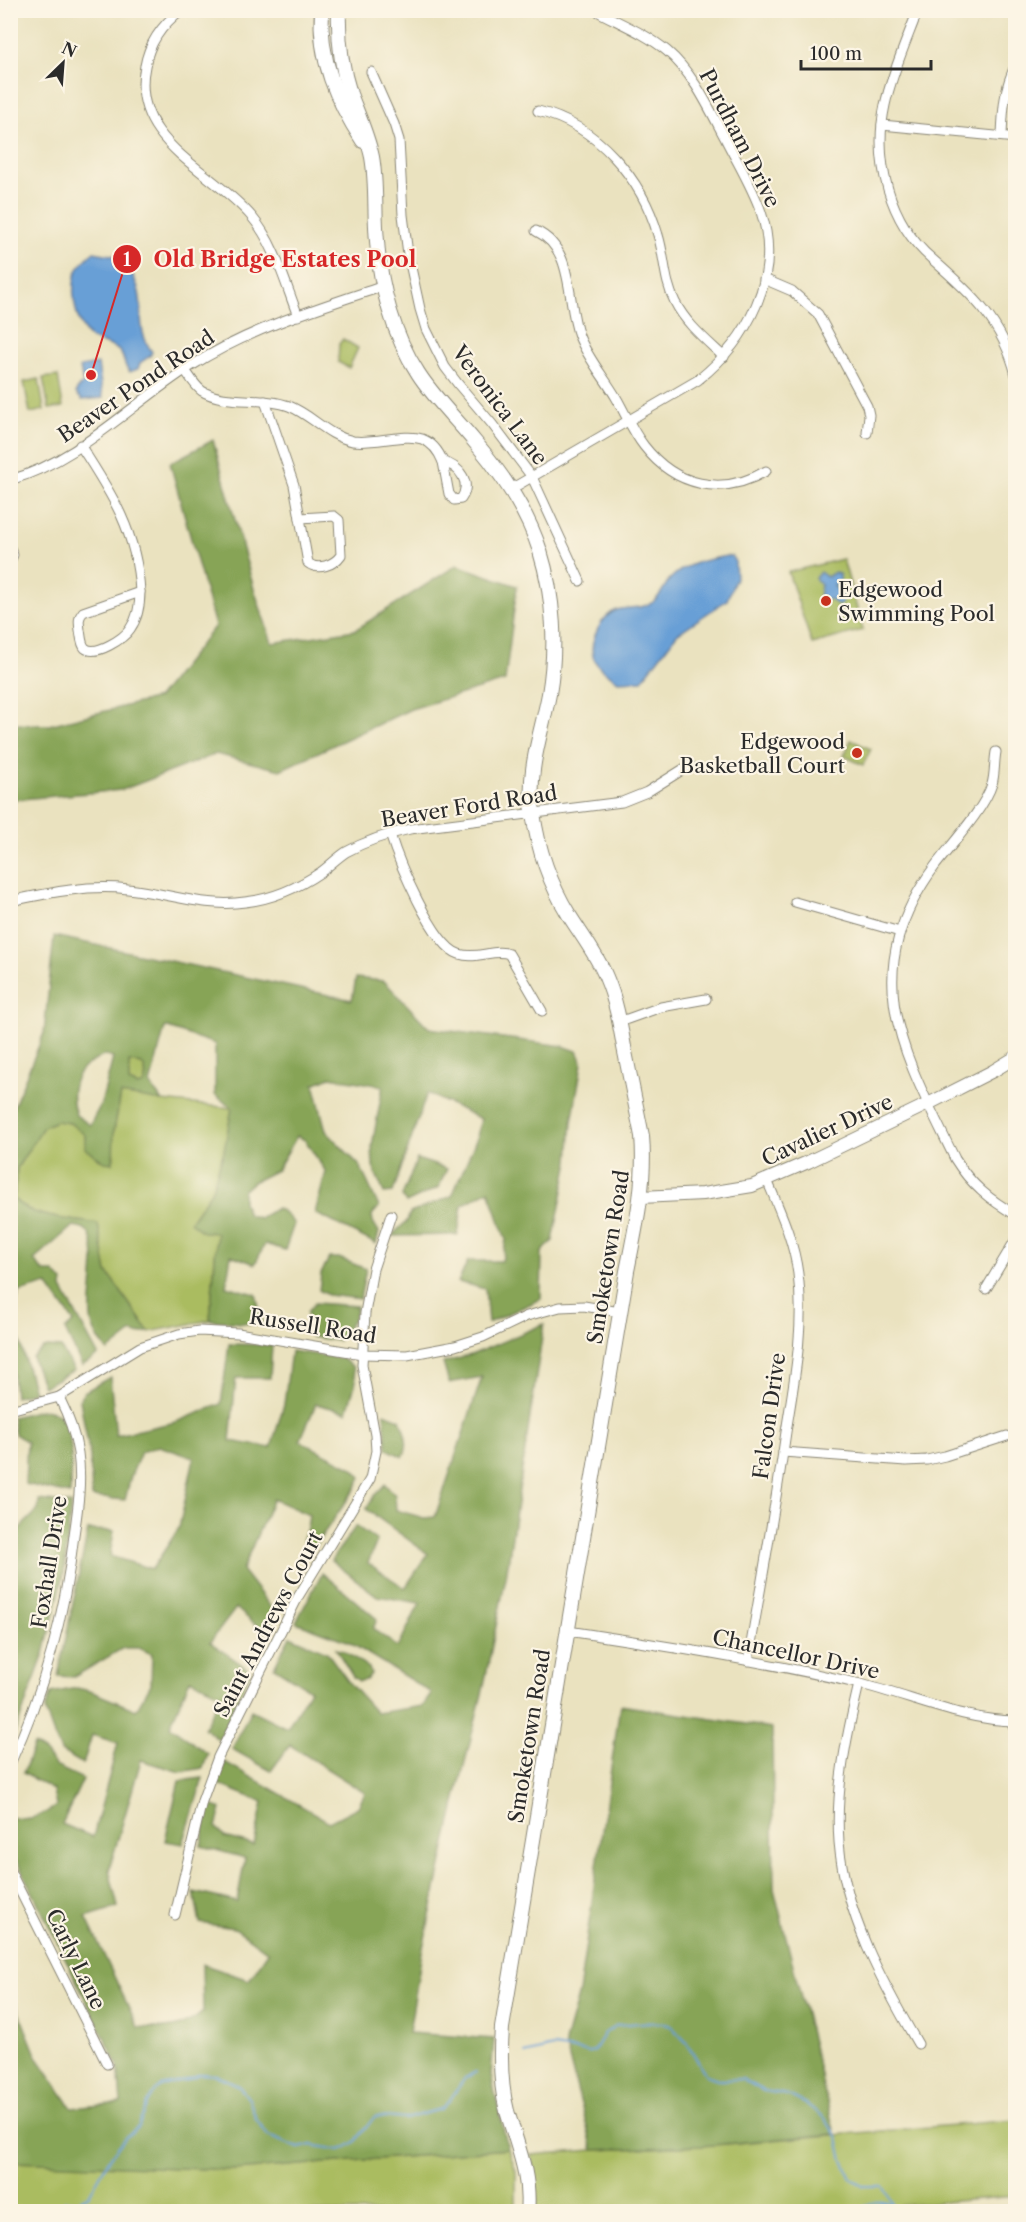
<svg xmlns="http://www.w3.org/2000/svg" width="1026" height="2222" font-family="'Libre Caslon Text',serif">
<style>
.green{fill:#aabc60;stroke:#6a7446;stroke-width:1.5}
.forest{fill:#87a456;stroke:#596840;stroke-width:1.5;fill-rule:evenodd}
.water{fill:#679fd6;stroke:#496580;stroke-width:1.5}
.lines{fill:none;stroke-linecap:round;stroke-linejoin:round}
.stream{stroke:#679fd6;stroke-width:2}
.minor-casing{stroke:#8a8675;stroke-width:11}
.tertiary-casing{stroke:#8a8675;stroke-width:14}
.secondary-casing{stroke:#8a8675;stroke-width:16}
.minor{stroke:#fff;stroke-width:9}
.tertiary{stroke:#fff;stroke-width:12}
.secondary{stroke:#fff;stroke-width:14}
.poi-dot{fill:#c8321e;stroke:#fcf5e5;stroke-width:2}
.labels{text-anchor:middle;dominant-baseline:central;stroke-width:4.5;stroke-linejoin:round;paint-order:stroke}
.street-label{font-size:21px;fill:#2b2b2b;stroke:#fcf5e5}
.poi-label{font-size:21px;fill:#2b2b2b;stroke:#fcf5e5;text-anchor:start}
.leader{fill:none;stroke:#d62828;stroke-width:2}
.callout-dot{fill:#d62828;stroke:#fcf5e5;stroke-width:2}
.mark-label{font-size:18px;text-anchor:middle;font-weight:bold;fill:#fff}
.callout-label{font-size:22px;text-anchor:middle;font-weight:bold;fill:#d62828;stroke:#fcf5e5;stroke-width:4.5;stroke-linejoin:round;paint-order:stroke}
</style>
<rect width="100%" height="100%" fill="#fcf5e5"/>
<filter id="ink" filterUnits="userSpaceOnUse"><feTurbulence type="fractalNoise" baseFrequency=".0167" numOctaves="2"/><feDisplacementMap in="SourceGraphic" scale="12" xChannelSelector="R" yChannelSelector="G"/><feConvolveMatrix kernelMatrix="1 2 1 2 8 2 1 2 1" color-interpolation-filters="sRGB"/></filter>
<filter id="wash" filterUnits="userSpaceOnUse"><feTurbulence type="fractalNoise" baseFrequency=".008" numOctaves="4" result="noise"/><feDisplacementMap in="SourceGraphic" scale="24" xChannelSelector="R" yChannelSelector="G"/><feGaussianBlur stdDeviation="1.35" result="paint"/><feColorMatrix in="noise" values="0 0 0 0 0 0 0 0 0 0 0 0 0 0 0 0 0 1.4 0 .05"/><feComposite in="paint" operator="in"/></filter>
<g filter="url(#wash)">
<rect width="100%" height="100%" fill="#eae2bf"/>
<g class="green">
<polygon points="343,339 358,348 349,368 338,362 339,344"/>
<polygon points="58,376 63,407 49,409 43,378"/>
<polygon points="39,379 44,410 30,413 24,382"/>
<polygon points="843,559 863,630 812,644 788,572"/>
<polygon points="851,740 871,749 863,765 844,756"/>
<path d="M129 1061 142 1064C147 1071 146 1076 144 1084L139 1086 128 1082Z"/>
<path d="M121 1094 162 1101 232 1108 224 1151 211 1192 190 1222 217 1233 210 1320 149 1332 107 1272 97 1224C72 1219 32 1219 14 1199L17 1168 42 1127 56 1121 70 1123 85 1135 86 1148 104 1162 114 1158 112 1141Z"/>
<polygon points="1015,2120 1015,2196 825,2212 537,2211 536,2184 531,2155 593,2150 701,2146"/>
<polygon points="508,2149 516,2171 516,2212 11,2212 11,2161 233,2170"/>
</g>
<g class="forest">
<polygon points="213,440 254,589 272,643 355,630 457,565 517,586 505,681 411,709 280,770 216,754 122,790 11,800 11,724 49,725 158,698 215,626 170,463"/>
<path d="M54 936 352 1000 356 978 384 981 429 1028 563 1046 577 1051 582 1063 572 1122 569 1161 553 1241 542 1252 541 1299 488 1323 485 1289 458 1282 468 1261H502L506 1240 489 1190 462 1205 458 1235 391 1236 407 1221 410 1213 452 1196 476 1140 481 1119 427 1093 393 1192 384 1193 373 1167 372 1146 383 1086 330 1077 314 1084 326 1131 360 1166 379 1207 372 1215 373 1222 379 1232 376 1244 315 1213 326 1172 305 1140 297 1136 277 1170 253 1182 243 1191V1202L248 1215 260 1218 277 1208 285 1213 294 1224 285 1250 265 1244 255 1264 231 1255 226 1286 256 1294 263 1325 210 1320 217 1233 203 1232 190 1222 211 1192 224 1151 232 1108 215 1095V1044L165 1027 150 1084 162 1101 121 1094 114 1129 113 1163 104 1162 85 1148V1135L70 1123 56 1121 43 1127 17 1168 14 1199C31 1219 72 1219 98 1224L107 1272 149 1332 137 1334 132 1332 108 1351C100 1341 92 1331 91 1318 88 1297 102 1246 86 1230 82 1227 78 1227 73 1226L34 1260 44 1272H54L63 1282 62 1288 98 1355 82 1366 65 1330 74 1322 47 1284 19 1292 13 1317 34 1392 15 1397 10 1349 11 1113 44 1033ZM104 1055 113 1058 101 1104 90 1125 76 1115C70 1099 71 1076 87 1065 93 1061 99 1059 104 1055ZM129 1062 142 1064C147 1071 146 1076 144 1084L138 1086 129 1082Z"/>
<polygon points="417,1159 447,1169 438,1188 406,1203 402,1196"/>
<polygon points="329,1258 339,1258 366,1269 360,1299 328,1295 319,1290 321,1274"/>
<polygon points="315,1303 357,1306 354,1318 338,1341 311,1337 307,1312"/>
<path d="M544 1324 506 1577 483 1690 457 1794 422 1952 409 2033 494 2039 491 2076 508 2149 233 2170 11 2162V1993L37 2057 72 2108 121 2103 118 2065 20 1867 11 1853V1817C27 1822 42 1816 56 1806L53 1790 23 1773 34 1745 44 1751 55 1766 83 1779 62 1824 93 1837 118 1743 92 1735 83 1764 61 1751 55 1738 45 1710 51 1693 77 1688 90 1691 136 1710 151 1684 152 1654 139 1648H123L74 1677 58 1676 88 1530 114 1531 110 1556 152 1569 179 1528 194 1458 159 1446 141 1452 131 1476 125 1500 92 1497 90 1456 80 1400 84 1392 110 1377 116 1435 176 1422 221 1404 229 1344 272 1345 270 1378H236L230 1441 271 1448 284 1404 291 1351 341 1358 353 1367 356 1381 347 1412 316 1404 300 1441 353 1468 361 1477 355 1489 312 1550 303 1539 307 1528 309 1515 273 1499 242 1570 273 1610V1621L265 1633 236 1608 210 1642 251 1671 219 1740 204 1728 221 1694 190 1679 170 1726 208 1754 203 1768 180 1772 141 1760 109 1870 118 1907 86 1917 138 2027C164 2029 183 2030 203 2012L202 1964 249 1980 268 1952 235 1928 200 1923 194 1892 237 1902 245 1858 201 1846 209 1804 221 1809 216 1827 224 1837 254 1845 263 1802 218 1784 225 1762 329 1822 358 1807 365 1793 290 1745 271 1771 232 1749 251 1710 287 1728 310 1690 274 1667 290 1636 327 1652 350 1684 376 1713 423 1706 432 1693 349 1642 296 1622 322 1573 377 1619 373 1629 398 1647 420 1603 377 1596 331 1560 356 1526 377 1541 368 1563 405 1588 428 1554 366 1509 374 1496 385 1484 395 1495 396 1510 424 1518 435 1517 482 1377 449 1383 443 1363 471 1355Z"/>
<polygon points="48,1347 61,1348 74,1370 43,1387 32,1357 43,1348"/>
<path d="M40 1410C48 1410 57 1411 62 1418 75 1435 71 1474 70 1494L25 1484 27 1442 15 1434 12 1417Z"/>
<path d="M384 1413 400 1419C405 1432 410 1444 403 1457L387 1449Z"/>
<polygon points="39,1500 71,1504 64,1573 44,1654 11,1743 11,1537 38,1510"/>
<polygon points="336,1649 344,1651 369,1668 371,1674 366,1680 359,1681 353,1677"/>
<polygon points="620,1705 772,1728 774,1889 835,2134 701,2146 593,2150 565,2043 579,1992"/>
<polygon points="203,1778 183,1844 165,1841 179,1781"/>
</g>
<g class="water">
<path d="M94 252 123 257C129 268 136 279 139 292 144 316 136 328 152 352L150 356 140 363 138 369 130 372C123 366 125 358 120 352 112 343 99 344 91 338 76 326 71 295 75 277 77 267 87 257 94 252Z"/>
<polygon points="98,364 103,398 82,400 76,393 78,387 83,384 80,367"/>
<path d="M727 556H732L735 562 736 578 727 600 677 634 642 680 618 681C609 674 596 668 593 656 589 640 602 615 617 610 630 606 641 610 653 602 660 597 664 587 669 580 685 563 706 560 727 556Z"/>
<polygon points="820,572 827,577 835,572 840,575 840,582 834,586 843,596 842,602 839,606 830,599 825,600 819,597 821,585 815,578"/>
</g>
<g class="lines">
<g class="stream">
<polyline points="525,2054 553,2047 589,2052 594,2051 605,2033 617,2025 650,2022 662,2023 671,2026 687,2043 706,2075 721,2080 742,2079 764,2091 788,2095 806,2104 824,2117 838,2138 843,2160 851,2178 863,2186 883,2186 897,2212"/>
<polyline points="56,2212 56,2209 64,2201 78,2201 89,2195 111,2156 126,2137 139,2126 147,2103 156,2090 161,2086 184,2081 200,2074 216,2075 238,2085 249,2099 256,2119 268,2136 299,2148 311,2145 340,2150 345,2148 355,2142 375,2116 405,2119 440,2109 449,2101 465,2078 476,2072"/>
<path d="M860 2212C869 2200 879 2200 892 2205"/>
<polyline points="1006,2212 1016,2207"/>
</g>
</g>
</g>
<g filter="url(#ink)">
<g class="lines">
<g class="minor-casing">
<g id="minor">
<path d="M181 10C163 24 149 43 145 66 129 142 212 169 252 217 275 244 285 283 298 316"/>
<path d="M918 10C906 42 892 73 885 105 873 160 889 222 932 259 971 293 1003 322 1016 375"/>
<polyline points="371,72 394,124 399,140 403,215 408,254 420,309 426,329 445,367 458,384 492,424 532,477 580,581"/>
<path d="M538 111C597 125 642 179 658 235 665 257 664 281 675 302 686 324 706 340 724 357"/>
<polyline points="882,125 1016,138"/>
<path d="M1002 135C1003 111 1004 87 1016 65"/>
<path d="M536 231C575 249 566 301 579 336 588 359 605 378 617 399 626 415 633 432 644 446 675 486 722 497 766 471"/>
<polyline points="764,279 792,291 818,314 867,406 869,415 867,433"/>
<path d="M185 370C190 377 195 386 202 391 225 405 263 396 289 406 312 415 327 436 353 441 374 444 405 433 422 439 433 443 439 452 443 462"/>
<polyline points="265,401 294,485 300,518"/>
<path d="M80 445C112 494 137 533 140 592"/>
<path d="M443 462C460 466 472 483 461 499L454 500 449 494Z"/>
<path d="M10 480C79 461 132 403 191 366 249 329 318 308 384 286"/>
<path d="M511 489 698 380C747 341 783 276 761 212 752 186 737 162 725 138 709 108 693 73 667 51 647 34 619 23 595 10"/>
<path d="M334 516 339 520 341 555C334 565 318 571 308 563L300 518Z"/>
<polyline points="10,548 13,555 10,561"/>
<path d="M140 592C140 605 138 618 130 629 124 638 96 657 85 648 81 644 81 635 80 630 79 622 78 618 83 612Z"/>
<path d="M996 752C994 763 995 774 992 784 985 808 951 845 935 866 855 975 904 1054 955 1159 971 1185 990 1200 1016 1215"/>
<path d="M390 834C398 860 433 946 459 954 478 960 495 948 509 954L542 1011"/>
<path d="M10 901C48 893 89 884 128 889 168 893 205 908 245 902 272 899 299 887 321 872 329 866 337 858 346 852 366 841 387 834 410 829L622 802 647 792 690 765"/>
<polyline points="795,902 900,932"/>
<polyline points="619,1022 661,1007 706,999"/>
<polyline points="986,1289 1016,1239"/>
<polyline points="10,1410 59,1397 140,1347 179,1334 199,1331 238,1333 362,1354 407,1355 455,1346 483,1337 527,1316 560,1307 584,1306 620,1312"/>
<polyline points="783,1452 906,1461 927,1460 945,1456 1007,1436"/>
<path d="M568 1631C666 1646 764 1661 860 1684 910 1696 964 1721 1016 1721"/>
<path d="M748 1661C761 1585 775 1509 786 1432 794 1382 805 1326 798 1274 794 1241 780 1211 767 1180"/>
<path d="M859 1684C847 1734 835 1790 839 1842 845 1915 882 1982 918 2044"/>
<polyline points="1011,1721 1015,1729 1016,1767"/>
<path d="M10 1764C44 1691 65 1615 74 1535 78 1508 82 1480 78 1453 75 1433 68 1415 59 1397"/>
<polyline points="10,1871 107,2064"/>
<polyline points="175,1915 202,1801 218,1757 298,1597 370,1479 376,1451 375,1435 362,1365 365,1313 373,1269 391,1215"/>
</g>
</g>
<g class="tertiary-casing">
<polyline id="tertiary" points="641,1197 703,1194 752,1186 808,1162 928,1104 993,1071 1016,1057"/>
</g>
<g class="secondary-casing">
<g id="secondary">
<path d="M322 10C318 59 337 101 363 141"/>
<path d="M339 10C338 39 341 66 350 94 358 115 367 134 372 157 377 185 374 212 377 241 380 285 393 335 418 373 434 398 456 419 475 442 503 475 527 510 540 551 554 596 557 648 549 694 541 736 527 769 533 813 538 849 550 884 569 915 582 936 597 955 606 977 616 1000 620 1024 624 1047 630 1077 636 1107 642 1136 646 1182 636 1226 627 1271L502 2028C500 2056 500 2084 507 2111 517 2145 531 2176 527 2212"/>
</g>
</g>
<use href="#minor" class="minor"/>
<use href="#tertiary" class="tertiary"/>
<use href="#secondary" class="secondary"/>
</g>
</g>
<g class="poi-dot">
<circle cx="826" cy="601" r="6"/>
<circle cx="857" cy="753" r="6"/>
</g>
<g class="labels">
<g class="street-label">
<text transform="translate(740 138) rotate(63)">Purdham Drive</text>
<text transform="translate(136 386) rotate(-34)">Beaver Pond Road</text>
<text transform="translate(500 405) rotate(53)">Veronica Lane</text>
<text transform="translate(469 806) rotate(-9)">Beaver Ford Road</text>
<text transform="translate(827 1130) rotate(-25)">Cavalier Drive</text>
<text transform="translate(608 1257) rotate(-81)">Smoketown Road</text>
<text transform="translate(313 1326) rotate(9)">Russell Road</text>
<text transform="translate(769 1416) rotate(-82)">Falcon Drive</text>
<text transform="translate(49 1562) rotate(-81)">Foxhall Drive</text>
<text transform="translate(268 1624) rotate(-62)">Saint Andrews Court</text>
<text transform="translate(796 1654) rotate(12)">Chancellor Drive</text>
<text transform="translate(529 1736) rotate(-81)">Smoketown Road</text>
<text transform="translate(76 1959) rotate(64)">Carly Lane</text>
</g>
<g class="poi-label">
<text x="838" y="589">Edgewood<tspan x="838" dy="24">Swimming Pool</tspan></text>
<text x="845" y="741" text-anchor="end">Edgewood<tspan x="845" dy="24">Basketball Court</tspan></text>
</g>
</g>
<path class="leader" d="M91 375L127 259"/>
<g class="callout-dot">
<circle cx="91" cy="375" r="6"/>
<circle cx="127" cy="259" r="15"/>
</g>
<g class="mark-label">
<text x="127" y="266">1</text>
</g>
<g class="callout-label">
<text x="285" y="267">Old Bridge Estates Pool</text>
</g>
<rect width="1026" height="2222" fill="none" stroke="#fcf5e5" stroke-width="36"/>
<g transform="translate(63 63) rotate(25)" stroke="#fcf5e5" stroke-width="4.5" paint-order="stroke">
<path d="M0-4.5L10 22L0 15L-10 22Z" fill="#2b2b2b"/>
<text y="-9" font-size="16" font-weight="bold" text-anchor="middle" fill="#2b2b2b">N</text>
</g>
<path d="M801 60v9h130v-9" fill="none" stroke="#2b2b2b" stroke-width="3"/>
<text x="810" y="60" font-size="18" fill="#2b2b2b" stroke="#fcf5e5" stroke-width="4.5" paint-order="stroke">100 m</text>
</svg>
